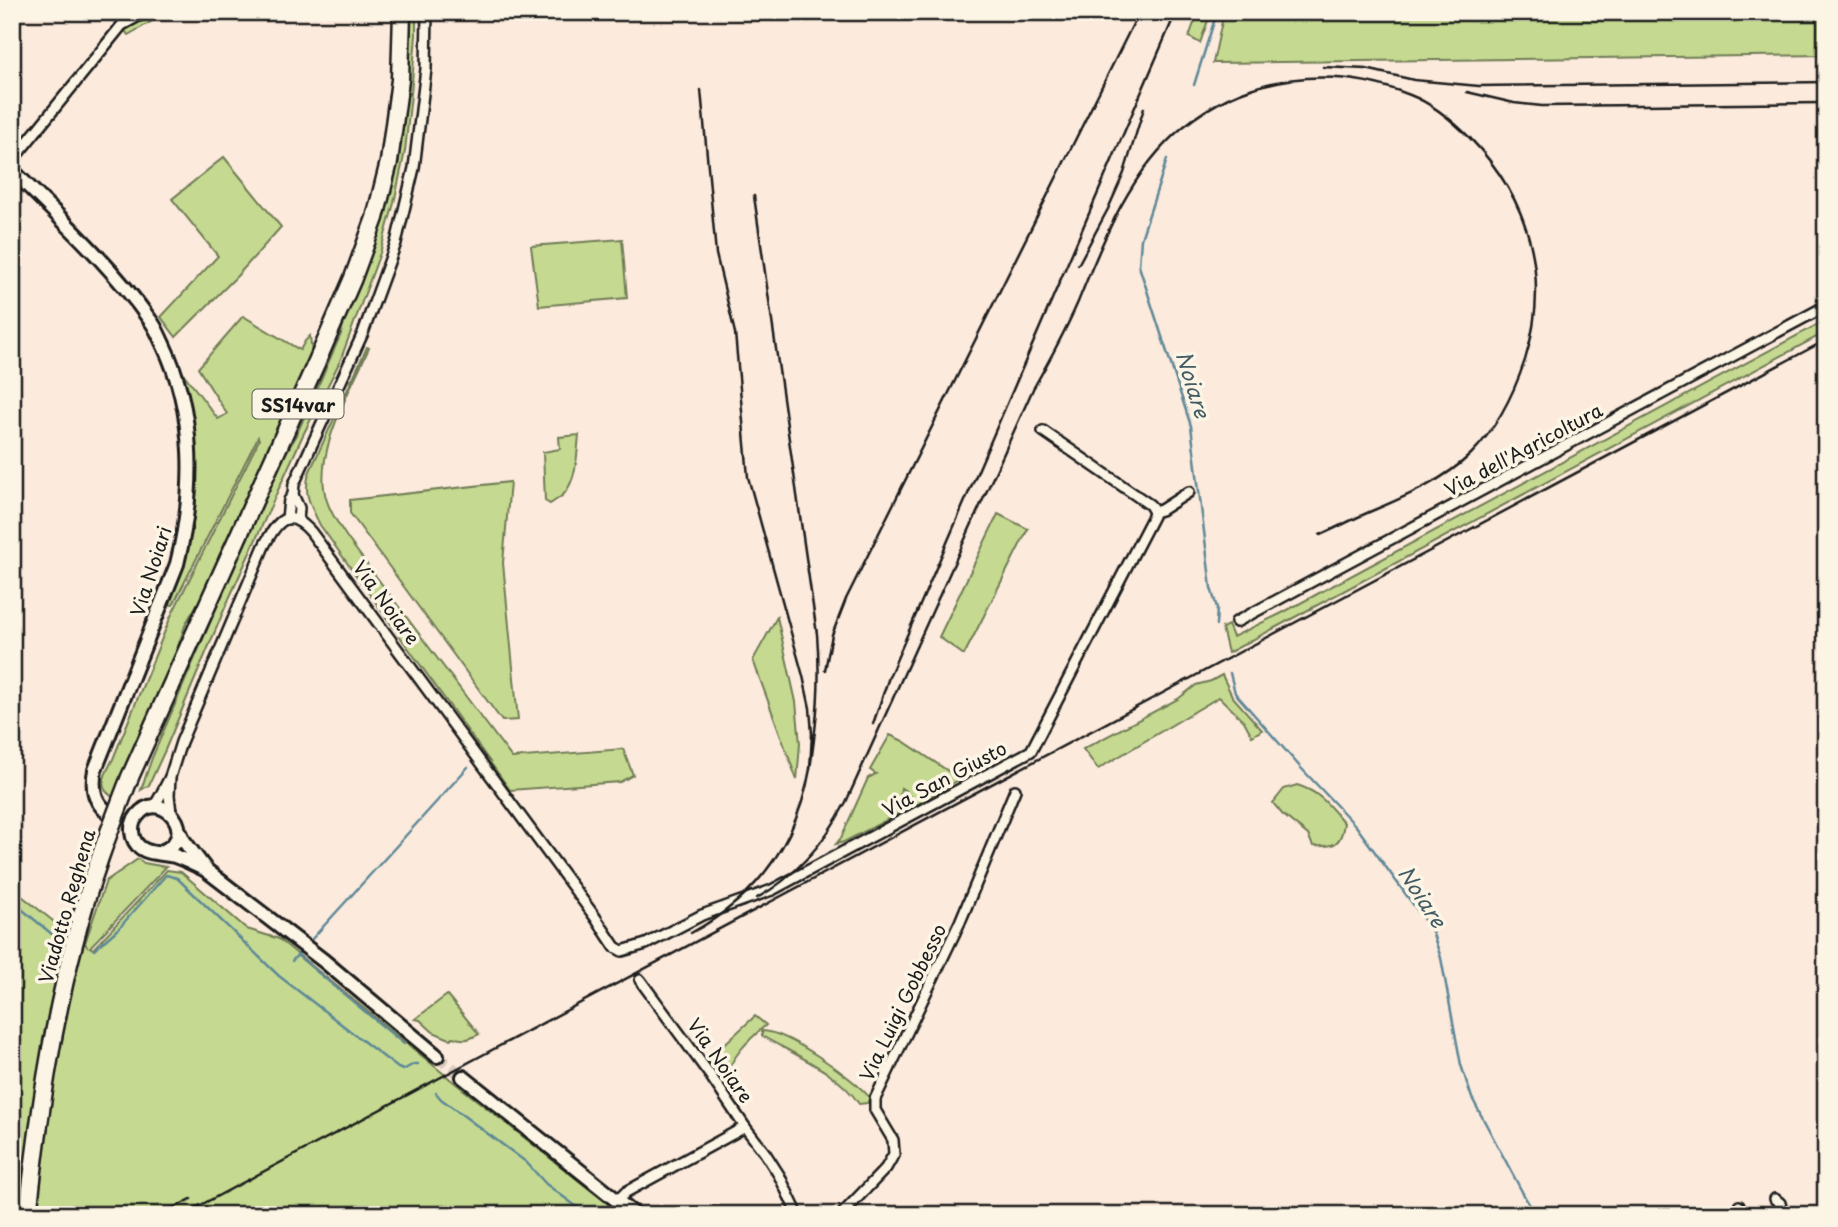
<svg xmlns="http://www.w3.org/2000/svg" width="1838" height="1227" font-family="'Playpen Sans',sans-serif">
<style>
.green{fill:#c5da90;stroke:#707b56;stroke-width:2}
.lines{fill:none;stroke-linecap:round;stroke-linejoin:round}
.stream{stroke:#5e8898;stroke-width:2.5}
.secondary-tunnel{stroke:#dacbbf;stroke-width:12;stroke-dasharray:12 6;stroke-linecap:butt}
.street-casing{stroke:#1c1c1c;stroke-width:14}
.secondary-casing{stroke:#1c1c1c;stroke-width:18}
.highway-casing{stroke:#1c1c1c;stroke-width:21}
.street{stroke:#fcf5e5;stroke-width:9}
.secondary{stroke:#fcf5e5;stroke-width:12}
.highway{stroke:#fcf5e5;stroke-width:16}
.rail{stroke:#1c1c1c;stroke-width:2.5}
.highway-bridge-casing{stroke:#1c1c1c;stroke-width:21;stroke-linecap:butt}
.highway-bridge{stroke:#fcf5e5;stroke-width:16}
.labels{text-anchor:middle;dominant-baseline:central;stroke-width:7;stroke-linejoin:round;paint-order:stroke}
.shield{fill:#fcf5e5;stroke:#5f5d58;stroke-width:2}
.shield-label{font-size:18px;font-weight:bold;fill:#1c1c1c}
.street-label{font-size:19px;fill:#1c1c1c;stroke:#fcf5e5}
.water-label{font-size:21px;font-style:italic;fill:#425b64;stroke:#fcf5e5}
</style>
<rect width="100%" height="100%" fill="#fceadc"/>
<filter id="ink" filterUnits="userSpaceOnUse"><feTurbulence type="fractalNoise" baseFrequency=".0143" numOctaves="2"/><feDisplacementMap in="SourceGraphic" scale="14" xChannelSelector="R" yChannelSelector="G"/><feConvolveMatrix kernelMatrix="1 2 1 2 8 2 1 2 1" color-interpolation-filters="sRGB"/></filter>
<g filter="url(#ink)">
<g class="green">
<polygon points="156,12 168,12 128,35 125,31 127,28"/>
<path d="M411 12H416V35L411 94 405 151 394 203 380 253 340 361 302 437 224 610 165 750 149 785 141 790 152 758 275 471 295 438 341 334 346 312 399 137C407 96 412 54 411 12Z"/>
<polygon points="1198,12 1211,12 1200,43 1189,37"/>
<polygon points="1224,12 1826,12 1826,55 1213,63"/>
<polygon points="224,157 281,227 237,276 176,337 161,317 218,256 172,199"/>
<polygon points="622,239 627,298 539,306 531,246"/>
<path d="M243 316 300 350 305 341 310 336 312 353 210 583 186 623 169 672 117 799C95 789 104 776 113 759L171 616 259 440 258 437 173 605 169 604C178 573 191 541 195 509 200 461 193 415 180 369L218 419 227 414 198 368Z"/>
<polygon points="1826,320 1826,332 1228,653 1222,628 1228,625 1233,637 1282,613"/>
<path d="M367 347 369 348C351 388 311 457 327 501 331 514 340 527 348 539L512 758 623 749 633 775 620 782 510 790 320 525C311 506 303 495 309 473Z"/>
<path d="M579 435C577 454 577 479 564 494 560 498 554 501 550 504L545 501 543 452 560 449 559 437Z"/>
<polygon points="510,482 503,563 518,720 502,721 350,513 350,500"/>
<polygon points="998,514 1028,529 964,655 939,637"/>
<polygon points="777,617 796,702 800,744 797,780 753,660"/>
<polygon points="1222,675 1232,696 1262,730 1252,736 1244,721 1219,697 1098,769 1083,749 1178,699 1196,685 1211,681"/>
<polygon points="890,735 903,741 960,779 916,805 906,791 901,788 900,796 905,797 912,807 844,842 836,844 841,838 868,778 876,774 870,770"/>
<path d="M1297 785C1320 792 1329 805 1344 823 1341 845 1335 847 1313 846L1308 835 1282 814 1273 803 1284 789Z"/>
<polygon points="138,859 144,863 166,867 90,947 93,949 167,870 181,872 247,929 279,939 455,1083 622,1215 12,1215 12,888 68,933 86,945 85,943 106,881"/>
<path d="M447 995 479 1034C468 1040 464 1041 453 1037L450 1039 433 1032 420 1020 415 1019Z"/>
<path d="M755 1016 766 1025C747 1041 730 1058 724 1082L707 1060Z"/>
<path d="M762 1031C787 1031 854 1078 870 1098L867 1103 859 1104C840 1073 793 1054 762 1036Z"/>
</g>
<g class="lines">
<g class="stream">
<polyline points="1194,85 1217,12"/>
<polyline points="1167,159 1141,239 1139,266 1191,426 1211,588 1217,608 1216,625"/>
<polyline points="1230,673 1235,693 1301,768 1356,826 1415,907 1432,931 1441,958 1461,1065 1472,1098 1526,1199 1536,1215"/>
<polyline points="12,901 65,945"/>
<polyline points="311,940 468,767"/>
<polyline points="94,950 119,928 166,875 177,878 279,976 398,1068 403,1070 414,1064 418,1064"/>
<polyline points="297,955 404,1044"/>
<polyline points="292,961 299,953"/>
<polyline points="436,1093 441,1099 526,1162 546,1184 588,1215"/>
</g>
<polyline class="secondary-tunnel" points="437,1056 463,1077"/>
<g class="street-casing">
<g id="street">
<polyline points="12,161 122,25 146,12"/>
<polyline points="293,495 294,484 363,333 396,243 414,168 426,69 427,12"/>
<polyline points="1154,512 1161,510 1189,492"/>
<polyline points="287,519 289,500 293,495 299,508 298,521"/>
<polyline points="1236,622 1826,306"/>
<path d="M170 777 181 742 264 546C277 521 288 506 311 532L595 917 615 947 622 951 646 944 702 915 772 890 1031 751 1153 516 1154 512 1150 505 1043 431"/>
<polyline points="153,807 158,800 170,777 169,795 171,813"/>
<polyline points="640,980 710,1075 745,1127 765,1153 779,1175 798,1215"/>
<polyline points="1775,1199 1780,1203 1783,1215"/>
<polyline points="617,1201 626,1192 745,1127"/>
<polyline points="1739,1206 1741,1215"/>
<polyline points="841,1215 886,1168 894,1154 893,1140 875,1110 875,1099 960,922 1015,790"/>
</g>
</g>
<g class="secondary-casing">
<g id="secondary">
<path d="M12 170C60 218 111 265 150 320 156 327 159 336 163 344 196 413 195 492 177 564L95 770C91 791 95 806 114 816"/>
<path d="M161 852C202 837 161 785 137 816 132 822 131 830 133 837 139 856 160 852 175 856 186 860 196 865 206 870L184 841 178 828"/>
<polyline points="206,870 324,961 437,1056"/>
<polyline points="463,1077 635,1215"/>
</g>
</g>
<g class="highway-casing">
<polyline id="highway" points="130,777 318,359 353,278 375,218 389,162 400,80 402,12"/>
</g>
<use href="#street" class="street"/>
<use href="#secondary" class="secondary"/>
<use href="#highway" class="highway"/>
<g class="rail">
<polyline points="1323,67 1366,69 1414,80 1479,86 1826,82"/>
<path d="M701 90 716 254 735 333 748 477 803 676 810 708 812 734 810 769C817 721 821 683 817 634L754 196"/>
<polyline points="1467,92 1514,103 1542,106 1826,103"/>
<polyline points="1078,265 1108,209 1124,173 1144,108"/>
<polyline points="825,670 832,635 846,599 1138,14"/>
<polyline points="873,724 889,677 1176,12"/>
<path d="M757 898C797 876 825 842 846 802L1033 389C1049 361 1065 332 1078 302 1103 240 1130 171 1183 127 1247 74 1333 64 1410 95 1431 103 1454 122 1470 138 1530 200 1551 277 1525 360 1514 393 1496 429 1471 454 1442 482 1404 497 1367 513 1351 520 1336 528 1320 535"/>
<path d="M691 933C757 897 797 842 810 769"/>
<polyline points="160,1215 191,1199"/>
<polyline points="182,1215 1826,340"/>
</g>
<g class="highway-bridge-casing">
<path id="highway-bridge" d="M28 1215C38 1122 51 1030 75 940 89 884 109 831 130 777"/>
</g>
<use href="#highway-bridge" class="highway-bridge"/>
</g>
</g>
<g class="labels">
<rect class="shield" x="252.5" y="389.5" width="91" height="29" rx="5"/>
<g class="shield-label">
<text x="298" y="404">SS14var</text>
</g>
<g class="street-label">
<text transform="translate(1523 449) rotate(-28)">Via dell'Agricoltura</text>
<text transform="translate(150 571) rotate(-72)">Via Noiari</text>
<text transform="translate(387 602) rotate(54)">Via Noiare</text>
<text transform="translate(944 778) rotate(-28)">Via San Giusto</text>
<text transform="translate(66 906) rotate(-74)">Viadotto Reghena</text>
<text transform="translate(902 1002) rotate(-64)">Via Luigi Gobbesso</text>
<text transform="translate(721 1060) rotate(55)">Via Noiare</text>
</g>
<g class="water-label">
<text transform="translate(1194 384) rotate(73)">Noiare</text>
<text transform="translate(1423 896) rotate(57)">Noiare</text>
</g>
</g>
<rect width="1838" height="1227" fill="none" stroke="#fcf5e5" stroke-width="42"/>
<rect x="21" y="21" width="1796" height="1185" fill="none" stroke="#1c1c1c" stroke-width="2.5" filter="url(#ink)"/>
</svg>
